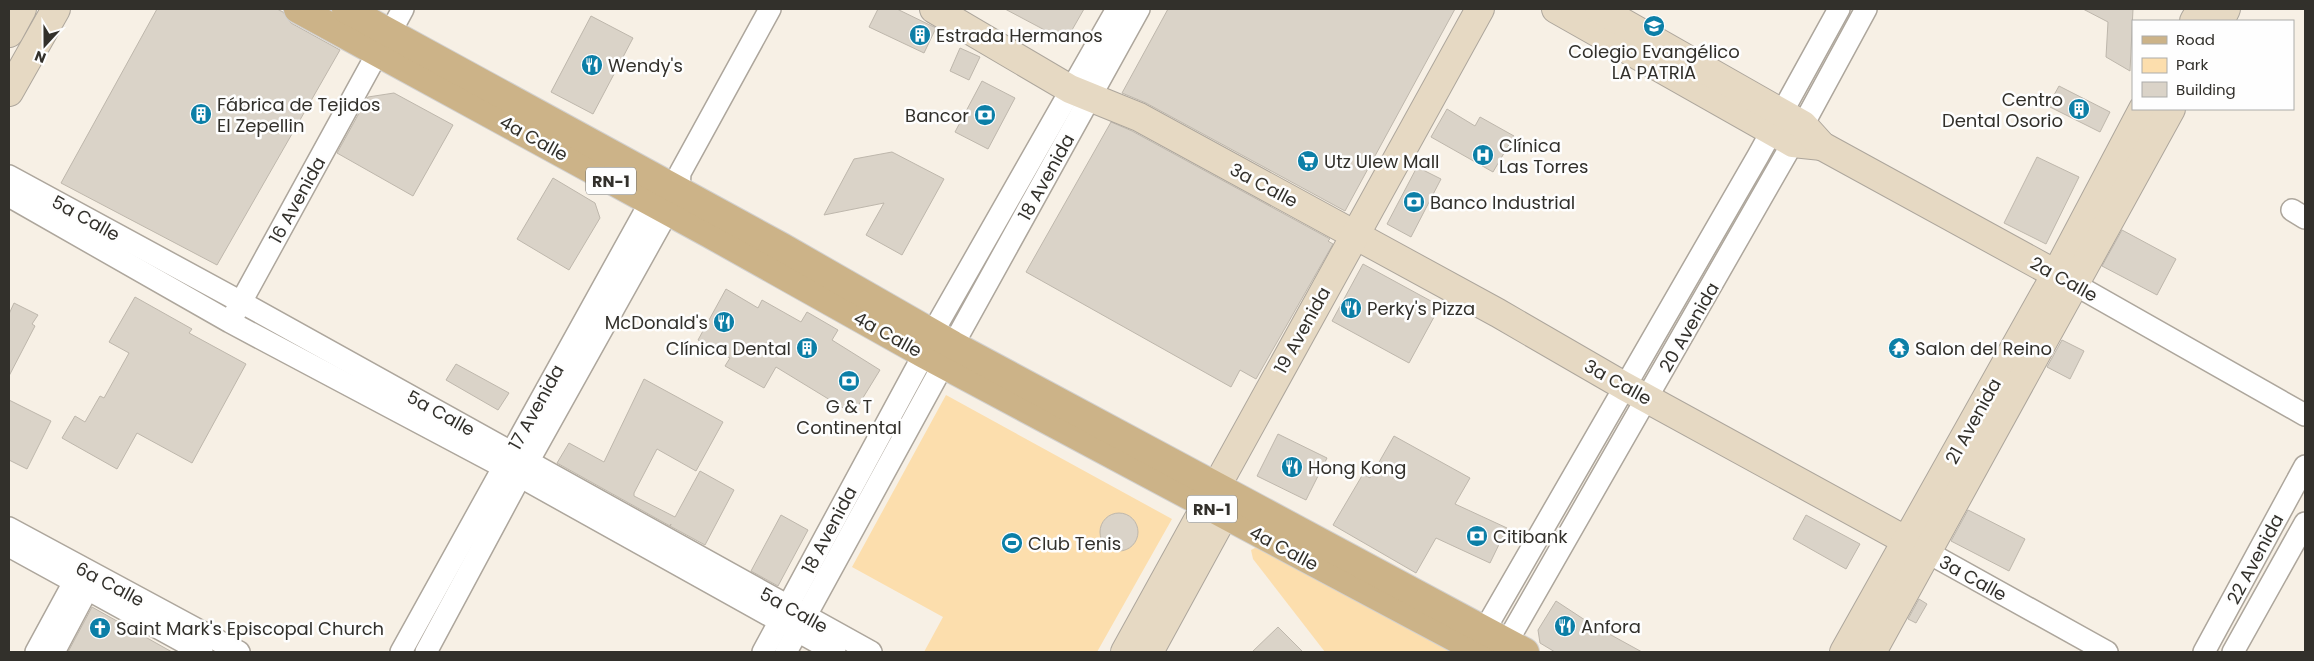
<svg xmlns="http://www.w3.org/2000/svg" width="2314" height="661" font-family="Poppins,sans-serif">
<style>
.green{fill:#fcdead}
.building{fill:#dad3c8;stroke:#beb7ac}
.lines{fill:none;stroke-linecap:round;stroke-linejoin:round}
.street-casing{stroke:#ada69c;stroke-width:24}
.secondary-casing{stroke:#ada69c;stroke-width:30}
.primary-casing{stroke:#d2d1d0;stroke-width:30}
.street{stroke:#fff;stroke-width:21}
.secondary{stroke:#e6d9c3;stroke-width:28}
.primary{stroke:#ccb388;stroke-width:28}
.labels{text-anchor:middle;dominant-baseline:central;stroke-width:5;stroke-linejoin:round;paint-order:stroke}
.shield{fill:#fefefe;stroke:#6f6e6a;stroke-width:1}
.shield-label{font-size:16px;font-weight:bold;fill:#32302b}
.poi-label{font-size:18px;fill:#32302b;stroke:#fefefe;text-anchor:start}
.street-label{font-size:18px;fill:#32302b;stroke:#fefefe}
</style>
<rect width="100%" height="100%" fill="#f7f0e5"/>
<g class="green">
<polygon points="946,395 1172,519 1097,652 924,652 943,617 852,567"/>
<polygon points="1255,548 1261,549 1454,652 1325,652 1253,559 1251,550"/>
</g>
<g class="building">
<polygon points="157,9 277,9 283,12 291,23 340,50 217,265 61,183"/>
<polygon points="878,9 897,9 936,28 924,53 869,27"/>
<polygon points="1005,9 1084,9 1072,30 1054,35"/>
<polygon points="1168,9 1455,9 1345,211 1146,103 1122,93"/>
<polygon points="2083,9 2133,9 2130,71 2106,57 2108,22"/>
<polygon points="591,16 633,38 593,114 551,92"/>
<polygon points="960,48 980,57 969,80 950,71"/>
<polygon points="982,81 1015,98 988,149 955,132"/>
<polygon points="2059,86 2110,112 2100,132 2048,106"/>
<polygon points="394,93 453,125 413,196 337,153 368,97"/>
<polygon points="1447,109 1475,126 1480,117 1514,136 1493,172 1431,137"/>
<polygon points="1111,122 1132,131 1330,239 1328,241 1333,244 1256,379 1240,370 1231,387 1026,272"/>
<polygon points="892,152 944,179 902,255 866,235 884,203 824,215 854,159"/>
<polygon points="2037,157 2079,177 2046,244 2004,223"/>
<polygon points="1417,167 1441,179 1411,237 1387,224"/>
<polygon points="553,178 595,203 600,218 569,270 517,239"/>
<polygon points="2122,230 2176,259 2157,295 2102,266"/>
<polygon points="1363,264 1440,306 1409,363 1332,321"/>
<polygon points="726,289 758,308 762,300 801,322 807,312 838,330 832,340 880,370 853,414 776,367 764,388 725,366 730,358 698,340"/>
<polygon points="135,297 192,329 189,333 246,364 192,463 137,433 117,469 62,438 75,416 85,422 100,396 104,398 129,353 109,342"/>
<polygon points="14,303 38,315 32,324 35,326 9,376 9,314"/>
<polygon points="2062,340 2084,351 2070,379 2047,367"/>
<polygon points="456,364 509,393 498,410 446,380"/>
<polygon points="644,379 723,422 696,471 657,449 634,493 634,496 675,517 700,471 734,490 705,545 670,526 671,524 670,526 557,463 569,443 604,462"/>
<polygon points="9,400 51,421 27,469 9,460"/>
<polygon points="1278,434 1327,458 1306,500 1257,476"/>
<polygon points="1394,436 1470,478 1455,504 1507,528 1490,563 1436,538 1416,573 1333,525 1363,474 1370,478"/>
<polygon points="1968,510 2025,539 2009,571 1951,541"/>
<circle cx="1119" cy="532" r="19"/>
<polygon points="781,515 808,530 778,586 751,571"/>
<polygon points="1806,515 1860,544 1846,569 1793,539"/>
<polygon points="1919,599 1927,604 1916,623 1908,619"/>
<polygon points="1556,601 1591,624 1642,652 1555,652 1540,643 1538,630"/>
<polygon points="92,607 172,652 68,652"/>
<polygon points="1278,627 1303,652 1252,652"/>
</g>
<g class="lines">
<g class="street-casing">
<g id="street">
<polyline points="390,33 403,9"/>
<polyline points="9,176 241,302 871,652"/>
<polyline points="9,196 230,322 503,467 835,652"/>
<polyline points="2292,210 2305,218"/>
<polyline points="2074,284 2305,415"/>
<polyline points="235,313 378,52"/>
<polyline points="933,332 1117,9"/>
<polyline points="953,345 1139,9"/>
<polyline points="9,528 239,652"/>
<polyline points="9,546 202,652"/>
<polyline points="1927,552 2107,652"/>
<polyline points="1484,631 1758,156 1839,9"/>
<polyline points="1507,642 1803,125 1866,9"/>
<polyline points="36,652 80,571"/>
<polyline points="54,652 90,584"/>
<polyline points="401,652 658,188"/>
<polyline points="426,652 528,462 668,211 679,191 680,173 770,9"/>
<polyline points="763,652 924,354"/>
<polyline points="786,652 943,365"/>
<polyline points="2204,652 2305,466"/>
<polyline points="2233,652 2305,523"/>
</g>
</g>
<g class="secondary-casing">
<g id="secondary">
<polyline points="934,9 1070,89 1139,117 1498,313 1624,386 1927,552"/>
<polyline points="1556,9 1793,143 1822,146"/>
<polyline points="1599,9 1803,125 1822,146 2072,283"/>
<polyline points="2194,21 2201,9"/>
<polyline points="2220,21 2226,9"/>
<polyline points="9,33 22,9"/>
<polyline points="9,92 56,9"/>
<polyline points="1125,652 1480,9"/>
<polyline points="1149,652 1219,524"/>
<polyline points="1844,652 2056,274 2143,109"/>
<polyline points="1872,652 2171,109"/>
</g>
</g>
<g class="primary-casing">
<g id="primary">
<polyline points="298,9 710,234 924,354 1482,652"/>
<polyline points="346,9 782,247 953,345 1525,652"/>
</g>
</g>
<use href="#street" class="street"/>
<use href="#secondary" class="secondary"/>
<use href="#primary" class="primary"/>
</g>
<defs>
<g id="school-disc" transform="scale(1.125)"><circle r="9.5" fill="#0c7fa7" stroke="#fefefe"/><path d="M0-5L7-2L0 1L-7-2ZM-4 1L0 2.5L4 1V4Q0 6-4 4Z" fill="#fff"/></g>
<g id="building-disc" transform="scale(1.125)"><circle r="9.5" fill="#0c7fa7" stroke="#fefefe"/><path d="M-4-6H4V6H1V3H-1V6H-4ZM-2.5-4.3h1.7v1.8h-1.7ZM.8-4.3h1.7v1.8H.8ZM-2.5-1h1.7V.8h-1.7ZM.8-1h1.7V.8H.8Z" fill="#fff"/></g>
<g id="restaurant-disc" transform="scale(1.125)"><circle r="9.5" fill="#0c7fa7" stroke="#fefefe"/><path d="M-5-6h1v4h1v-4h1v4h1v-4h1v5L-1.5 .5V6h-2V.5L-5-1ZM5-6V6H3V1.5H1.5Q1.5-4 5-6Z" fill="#fff"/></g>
<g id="bank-disc" transform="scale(1.125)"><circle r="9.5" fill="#0c7fa7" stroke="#fefefe"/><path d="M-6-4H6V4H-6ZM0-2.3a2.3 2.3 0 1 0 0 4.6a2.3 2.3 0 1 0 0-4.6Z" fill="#fff"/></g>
<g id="hospital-disc" transform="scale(1.125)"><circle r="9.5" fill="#0c7fa7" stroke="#fefefe"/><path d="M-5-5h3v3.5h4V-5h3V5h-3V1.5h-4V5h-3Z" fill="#fff"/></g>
<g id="supermarket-disc" transform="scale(1.125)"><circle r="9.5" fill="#0c7fa7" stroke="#fefefe"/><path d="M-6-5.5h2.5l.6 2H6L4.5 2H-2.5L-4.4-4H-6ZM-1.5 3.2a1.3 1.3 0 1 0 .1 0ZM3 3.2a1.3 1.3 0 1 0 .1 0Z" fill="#fff"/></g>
<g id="temple-disc" transform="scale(1.125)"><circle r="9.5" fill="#0c7fa7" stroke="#fefefe"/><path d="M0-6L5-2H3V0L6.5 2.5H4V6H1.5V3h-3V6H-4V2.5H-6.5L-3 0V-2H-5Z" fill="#fff"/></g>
<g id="stadium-disc" transform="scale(1.125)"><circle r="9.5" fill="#0c7fa7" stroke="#fefefe"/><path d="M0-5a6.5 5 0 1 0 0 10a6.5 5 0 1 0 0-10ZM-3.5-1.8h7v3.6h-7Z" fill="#fff"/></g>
<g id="church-disc" transform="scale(1.125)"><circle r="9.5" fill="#0c7fa7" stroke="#fefefe"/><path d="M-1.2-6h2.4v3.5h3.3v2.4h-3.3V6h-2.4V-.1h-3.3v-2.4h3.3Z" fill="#fff"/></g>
</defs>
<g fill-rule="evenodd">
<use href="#school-disc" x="1654" y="26"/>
<use href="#building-disc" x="920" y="35"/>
<use href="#restaurant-disc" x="592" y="65"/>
<use href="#building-disc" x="2079" y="109"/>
<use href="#building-disc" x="201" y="114"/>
<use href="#bank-disc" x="985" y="115"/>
<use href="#hospital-disc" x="1483" y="155"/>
<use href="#supermarket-disc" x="1308" y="161"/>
<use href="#bank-disc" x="1414" y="202"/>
<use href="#restaurant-disc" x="1351" y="308"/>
<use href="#restaurant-disc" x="724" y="322"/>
<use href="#building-disc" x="807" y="348"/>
<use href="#temple-disc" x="1899" y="348"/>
<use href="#bank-disc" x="849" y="381"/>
<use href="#restaurant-disc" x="1292" y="467"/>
<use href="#bank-disc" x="1477" y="536"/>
<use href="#stadium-disc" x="1012" y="543"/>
<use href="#restaurant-disc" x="1565" y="626"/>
<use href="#church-disc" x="100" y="628"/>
</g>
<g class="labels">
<g class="shield">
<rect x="586" y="167.5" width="50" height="27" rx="4"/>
<rect x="1187" y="495.5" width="50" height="27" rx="4"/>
</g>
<g class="shield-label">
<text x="611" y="181">RN-1</text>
<text x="1212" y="509">RN-1</text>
</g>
<g class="poi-label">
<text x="936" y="35">Estrada Hermanos</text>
<text x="1654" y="51" text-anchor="middle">Colegio Evangélico<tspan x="1654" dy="21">LA PATRIA</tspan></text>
<text x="608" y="65">Wendy's</text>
<text x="2063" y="99" text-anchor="end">Centro<tspan x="2063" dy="21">Dental Osorio</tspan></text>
<text x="217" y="104">Fábrica de Tejidos<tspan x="217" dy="21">El Zepellin</tspan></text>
<text x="969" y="115" text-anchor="end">Bancor</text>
<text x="1499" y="145">Clínica<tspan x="1499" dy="21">Las Torres</tspan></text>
<text x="1324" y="161">Utz Ulew Mall</text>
<text x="1430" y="202">Banco Industrial</text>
<text x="1367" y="308">Perky's Pizza</text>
<text x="708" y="322" text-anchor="end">McDonald's</text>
<text x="791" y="348" text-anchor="end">Clínica Dental</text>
<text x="1915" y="348">Salon del Reino</text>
<text x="849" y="406" text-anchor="middle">G &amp; T<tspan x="849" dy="21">Continental</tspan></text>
<text x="1308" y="467">Hong Kong</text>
<text x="1493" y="536">Citibank</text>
<text x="1028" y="543">Club Tenis</text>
<text x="1581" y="626">Anfora</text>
<text x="116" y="628">Saint Mark's Episcopal Church</text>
</g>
<g class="street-label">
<text transform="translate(534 138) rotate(29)">4a Calle</text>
<text transform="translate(1046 177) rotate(-61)">18 Avenida</text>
<text transform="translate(1264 185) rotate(28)">3a Calle</text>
<text transform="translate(297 200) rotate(-61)">16 Avenida</text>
<text transform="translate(86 218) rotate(29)">5a Calle</text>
<text transform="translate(2064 279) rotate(29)">2a Calle</text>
<text transform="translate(1689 327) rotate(-60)">20 Avenida</text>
<text transform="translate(1302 330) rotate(-61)">19 Avenida</text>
<text transform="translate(888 334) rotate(29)">4a Calle</text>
<text transform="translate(1618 382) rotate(29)">3a Calle</text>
<text transform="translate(536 407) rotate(-61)">17 Avenida</text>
<text transform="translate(441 413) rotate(29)">5a Calle</text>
<text transform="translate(1973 421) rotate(-61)">21 Avenida</text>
<text transform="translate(829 530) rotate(-62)">18 Avenida</text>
<text transform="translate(1284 548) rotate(28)">4a Calle</text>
<text transform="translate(2255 559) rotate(-62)">22 Avenida</text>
<text transform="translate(1973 578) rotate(29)">3a Calle</text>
<text transform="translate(110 584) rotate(28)">6a Calle</text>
<text transform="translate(794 610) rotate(29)">5a Calle</text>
</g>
</g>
<rect width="2314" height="661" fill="none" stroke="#32302b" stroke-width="20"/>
<rect x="2132" y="20" width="162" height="90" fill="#fefefe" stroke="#acacaa"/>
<rect x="2142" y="36" width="25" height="8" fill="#ccb388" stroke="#acacaa"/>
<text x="2176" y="45" font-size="15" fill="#32302b">Road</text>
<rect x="2142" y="58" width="25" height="15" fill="#fcdead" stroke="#acacaa"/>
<text x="2176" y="70" font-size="15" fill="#32302b">Park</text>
<rect x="2142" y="82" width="25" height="15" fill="#dad3c8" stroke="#acacaa"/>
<text x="2176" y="95" font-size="15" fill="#32302b">Building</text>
<g transform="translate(45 45) rotate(201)" stroke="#fefefe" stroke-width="4" paint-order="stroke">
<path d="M0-4L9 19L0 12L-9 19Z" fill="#32302b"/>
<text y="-8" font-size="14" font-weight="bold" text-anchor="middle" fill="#32302b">N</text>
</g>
</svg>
